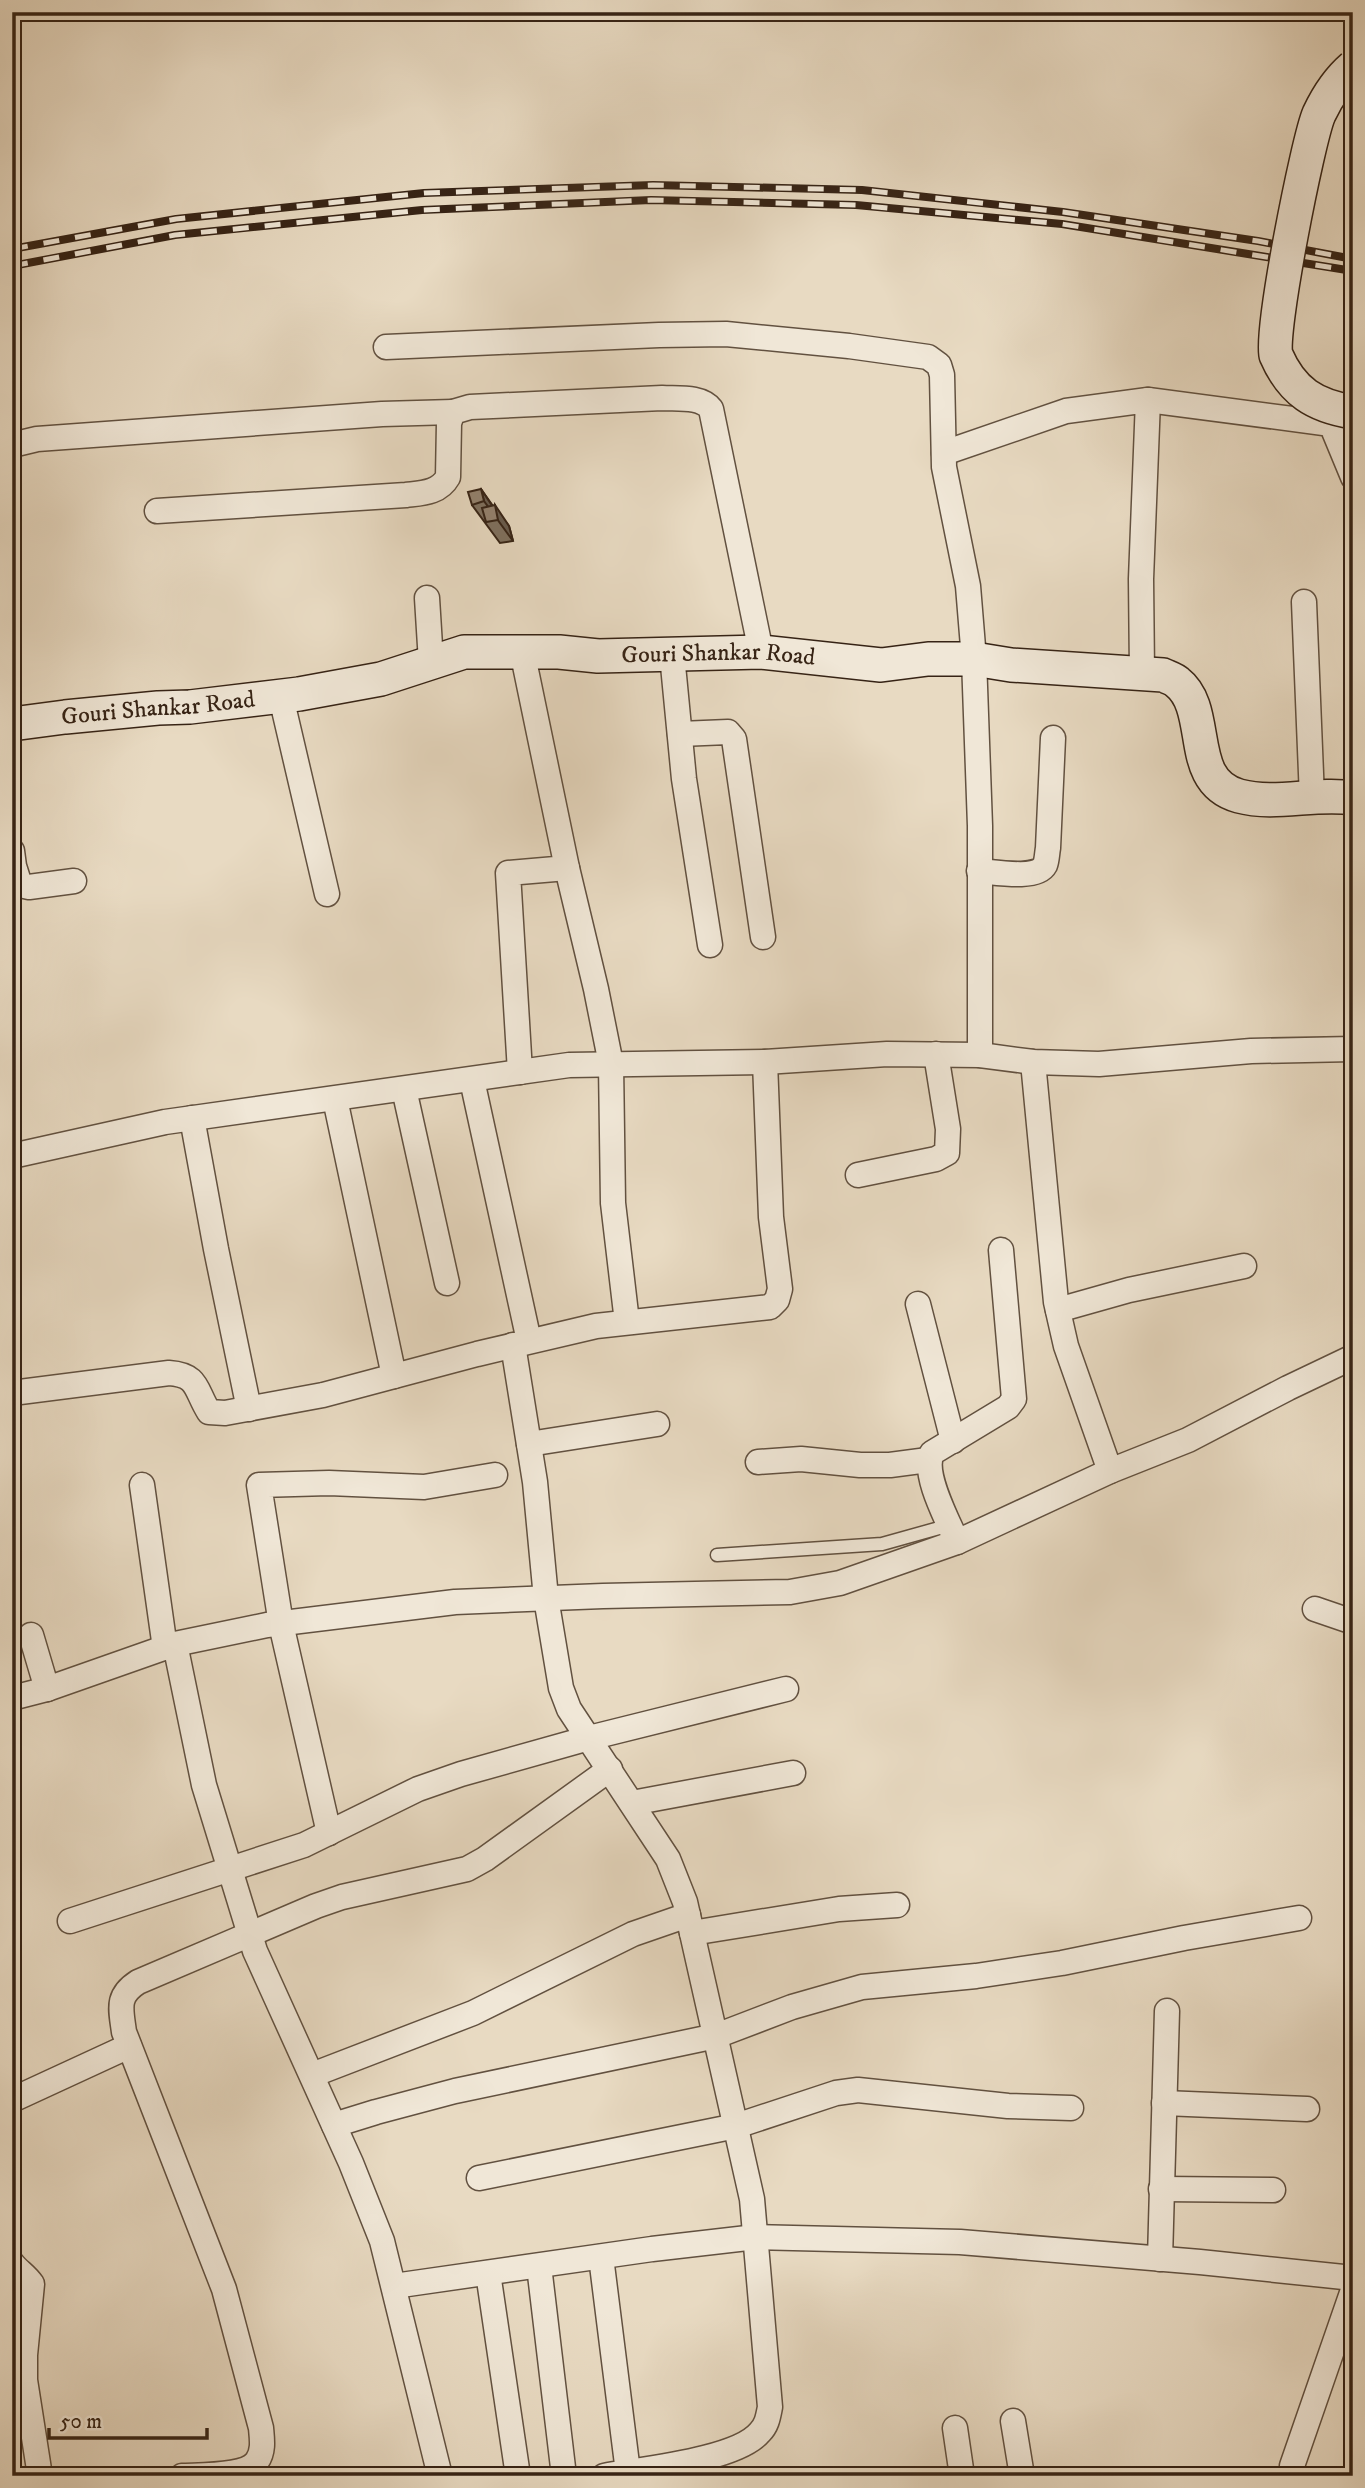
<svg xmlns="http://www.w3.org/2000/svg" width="1365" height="2488" font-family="'IM FELL DW Pica',serif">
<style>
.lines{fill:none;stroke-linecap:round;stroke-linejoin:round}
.lane-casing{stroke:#625140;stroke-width:15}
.street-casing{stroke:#625140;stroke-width:27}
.secondary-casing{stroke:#362315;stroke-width:36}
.lane{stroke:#f0e7d7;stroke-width:12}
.street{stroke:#f0e7d7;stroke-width:24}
.secondary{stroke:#f0e7d7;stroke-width:33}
.rail-casing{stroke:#362315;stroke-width:8}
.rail{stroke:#f0e7d7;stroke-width:5;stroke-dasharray:16;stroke-linecap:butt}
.secondary-bridge-casing{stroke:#362315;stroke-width:36;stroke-linecap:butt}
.secondary-bridge{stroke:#f0e7d7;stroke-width:33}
.wall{fill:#7e705f;stroke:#362315;stroke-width:2}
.shaded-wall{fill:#675b4e;stroke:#362315;stroke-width:2}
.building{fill:#93826f;stroke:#362315;stroke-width:2}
.labels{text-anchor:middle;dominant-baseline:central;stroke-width:7;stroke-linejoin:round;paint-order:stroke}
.street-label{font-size:24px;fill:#362315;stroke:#f0e7d7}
</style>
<rect width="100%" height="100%" fill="#e8dac2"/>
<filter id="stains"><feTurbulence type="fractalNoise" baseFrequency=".00286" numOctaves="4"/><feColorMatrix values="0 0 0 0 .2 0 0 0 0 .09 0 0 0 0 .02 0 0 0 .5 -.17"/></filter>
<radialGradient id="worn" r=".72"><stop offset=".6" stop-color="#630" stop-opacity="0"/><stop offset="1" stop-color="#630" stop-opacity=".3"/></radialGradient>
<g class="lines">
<g class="lane-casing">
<polyline id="lane" points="717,1555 882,1544 950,1525"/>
</g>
<g class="street-casing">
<g id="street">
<polyline points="386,347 659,335 726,334 849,346 928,357 939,365 942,375 944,467 968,586 974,659 980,826 980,1055"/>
<polyline points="1148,400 1331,424 1353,477"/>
<polyline points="12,445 37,439 382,414 453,412"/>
<polyline points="944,453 1066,411 1148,400 1141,579 1142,673"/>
<path d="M157 511 406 495C422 493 439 493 448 477L449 423 453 412 470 407 662 398C678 399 701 396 711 409L761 652"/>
<polyline points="427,598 431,662"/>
<polyline points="1304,602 1312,798"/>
<polyline points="672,655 684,779 710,945"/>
<polyline points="281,697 327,894"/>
<polyline points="680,734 728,732 734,739 763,937"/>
<polyline points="12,851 14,866 20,885 29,887 74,881"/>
<polyline points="567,868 596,989 611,1064 613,1203 627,1322"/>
<path d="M979 871C994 872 1037 880 1045 865 1047 860 1047 853 1048 848L1053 738"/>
<polyline points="1033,1062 1056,1302 1066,1346 1110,1471"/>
<polyline points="520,1072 508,873 567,868 522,651"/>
<polyline points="472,1080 529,1341"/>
<polyline points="404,1089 447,1283"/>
<polyline points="335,1099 394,1376"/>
<polyline points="192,1118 216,1249 249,1409"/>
<polyline points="12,1156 165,1122 569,1065 765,1062 887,1054 980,1055 1033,1062 1099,1064 1251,1051 1353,1049"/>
<polyline points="858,1175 936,1159 947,1153 948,1129 936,1054"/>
<polyline points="918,1304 953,1441"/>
<polyline points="1058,1310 1129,1290 1244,1266"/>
<path d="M513 1345 535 1482 546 1598 561 1688 569 1709 668 1859 685 1902 752 2199 770 2407C768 2417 767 2425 760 2432 737 2460 641 2469 604 2476"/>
<path d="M12 1393 169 1373C199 1375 195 1390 209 1412L225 1413 323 1395 477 1354 596 1326 770 1307 777 1300 780 1289 771 1217 765 1062"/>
<polyline points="529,1444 657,1424"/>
<polyline points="758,1462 801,1459 860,1465 890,1465 928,1460"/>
<polyline points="142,1485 165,1648"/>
<path d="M957 1542C948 1521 922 1474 932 1453L1008 1407 1014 1399 1001 1250"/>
<polyline points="1315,1609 1353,1622"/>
<polyline points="31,1635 47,1689"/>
<polyline points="175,1644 204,1785 255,1951 351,2163 382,2241 440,2476"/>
<polyline points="12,1698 47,1689 175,1644 267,1625 455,1602 603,1596 790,1592 840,1583 957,1542 1110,1471 1188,1440 1288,1388 1353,1357"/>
<polyline points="632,1803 793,1773"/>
<polyline points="329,1833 281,1624 259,1485 329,1483 424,1487 495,1475"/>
<polyline points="70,1921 304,1845 418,1789 461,1774 589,1738 786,1689"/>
<polyline points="692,1933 839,1909 897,1905"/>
<polyline points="312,2075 473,2013 633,1934 688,1915"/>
<polyline points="12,2100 129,2046"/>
<polyline points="1164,2103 1307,2109"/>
<polyline points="334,2125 376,2112 455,2091 716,2036 792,2007 862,1987 976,1976 1062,1963 1184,1938 1299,1918"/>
<polyline points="479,2178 736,2126 836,2093 858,2090 1008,2106 1071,2108"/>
<polyline points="1161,2189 1273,2190"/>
<polyline points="601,2257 628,2472"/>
<polyline points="1160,2259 1167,2011"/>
<path d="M12 2263C18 2271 26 2275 32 2284L25 2355V2380L40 2476"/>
<polyline points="539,2266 564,2476"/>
<polyline points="488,2273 518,2476"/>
<polyline points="394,2286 652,2249 756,2237 960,2242 1200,2262 1353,2278"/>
<polyline points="1013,2421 1022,2476"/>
<polyline points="955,2428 962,2476"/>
<path d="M182 2476C200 2475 246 2477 257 2461 264 2451 262 2439 261 2428L224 2289 124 2032C121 2009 116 1996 138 1982L316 1906 342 1897 467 1869 485 1859 610 1769"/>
<polyline points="1293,2476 1292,2466 1353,2290"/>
</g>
</g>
<g class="secondary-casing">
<g id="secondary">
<path id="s1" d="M12 724 65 717 158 708 190 707 299 694 381 679 464 652H559L598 656 761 652 881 665 928 659H974L1011 665 1163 675C1167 677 1174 679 1177 682 1213 710 1184 781 1239 796 1276 806 1315 792 1353 798"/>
</g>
</g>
<use href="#lane" class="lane"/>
<use href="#street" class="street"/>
<use href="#secondary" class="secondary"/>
<g class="rail-casing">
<g id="rail">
<polyline points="12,14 24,12"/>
<polyline points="12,249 176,219 424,193 653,185 862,190 1063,212 1258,241 1353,259"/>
<polyline points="12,266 175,235 422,210 651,200 856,205 1062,224 1353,271"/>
</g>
</g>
<use href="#rail" class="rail"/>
<g class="secondary-bridge-casing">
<path id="secondary-bridge" d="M1353 67C1339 79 1327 97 1319 114 1308 139 1269 337 1276 355 1292 392 1315 406 1353 412"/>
</g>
<use href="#secondary-bridge" class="secondary-bridge"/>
</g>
<polygon class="wall" points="481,489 493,506 509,526 513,541 500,543 472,505"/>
<polygon class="shaded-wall" points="481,489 495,510 495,505 509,526 513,541 484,501"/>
<g class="building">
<polygon points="481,489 484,501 472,505 468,492"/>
<polygon points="495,505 498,520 486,522 482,508"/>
</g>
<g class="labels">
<g class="street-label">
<text stroke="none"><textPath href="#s1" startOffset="714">Gouri Shankar Road</textPath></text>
<text stroke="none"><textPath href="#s1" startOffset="147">Gouri Shankar Road</textPath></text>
</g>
</g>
<rect width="1365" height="2488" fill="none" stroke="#e8dac2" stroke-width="42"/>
<rect x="14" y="14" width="1337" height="2460" fill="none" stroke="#362315" stroke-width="3.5"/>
<rect x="21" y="21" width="1323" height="2446" fill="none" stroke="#362315" stroke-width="2"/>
<path d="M49 2428v10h158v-10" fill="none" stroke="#362315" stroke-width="3.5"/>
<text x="60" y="2428" font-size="21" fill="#362315" stroke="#f0e7d7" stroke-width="5" paint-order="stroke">50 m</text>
<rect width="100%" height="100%" filter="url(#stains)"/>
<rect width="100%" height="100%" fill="url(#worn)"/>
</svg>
